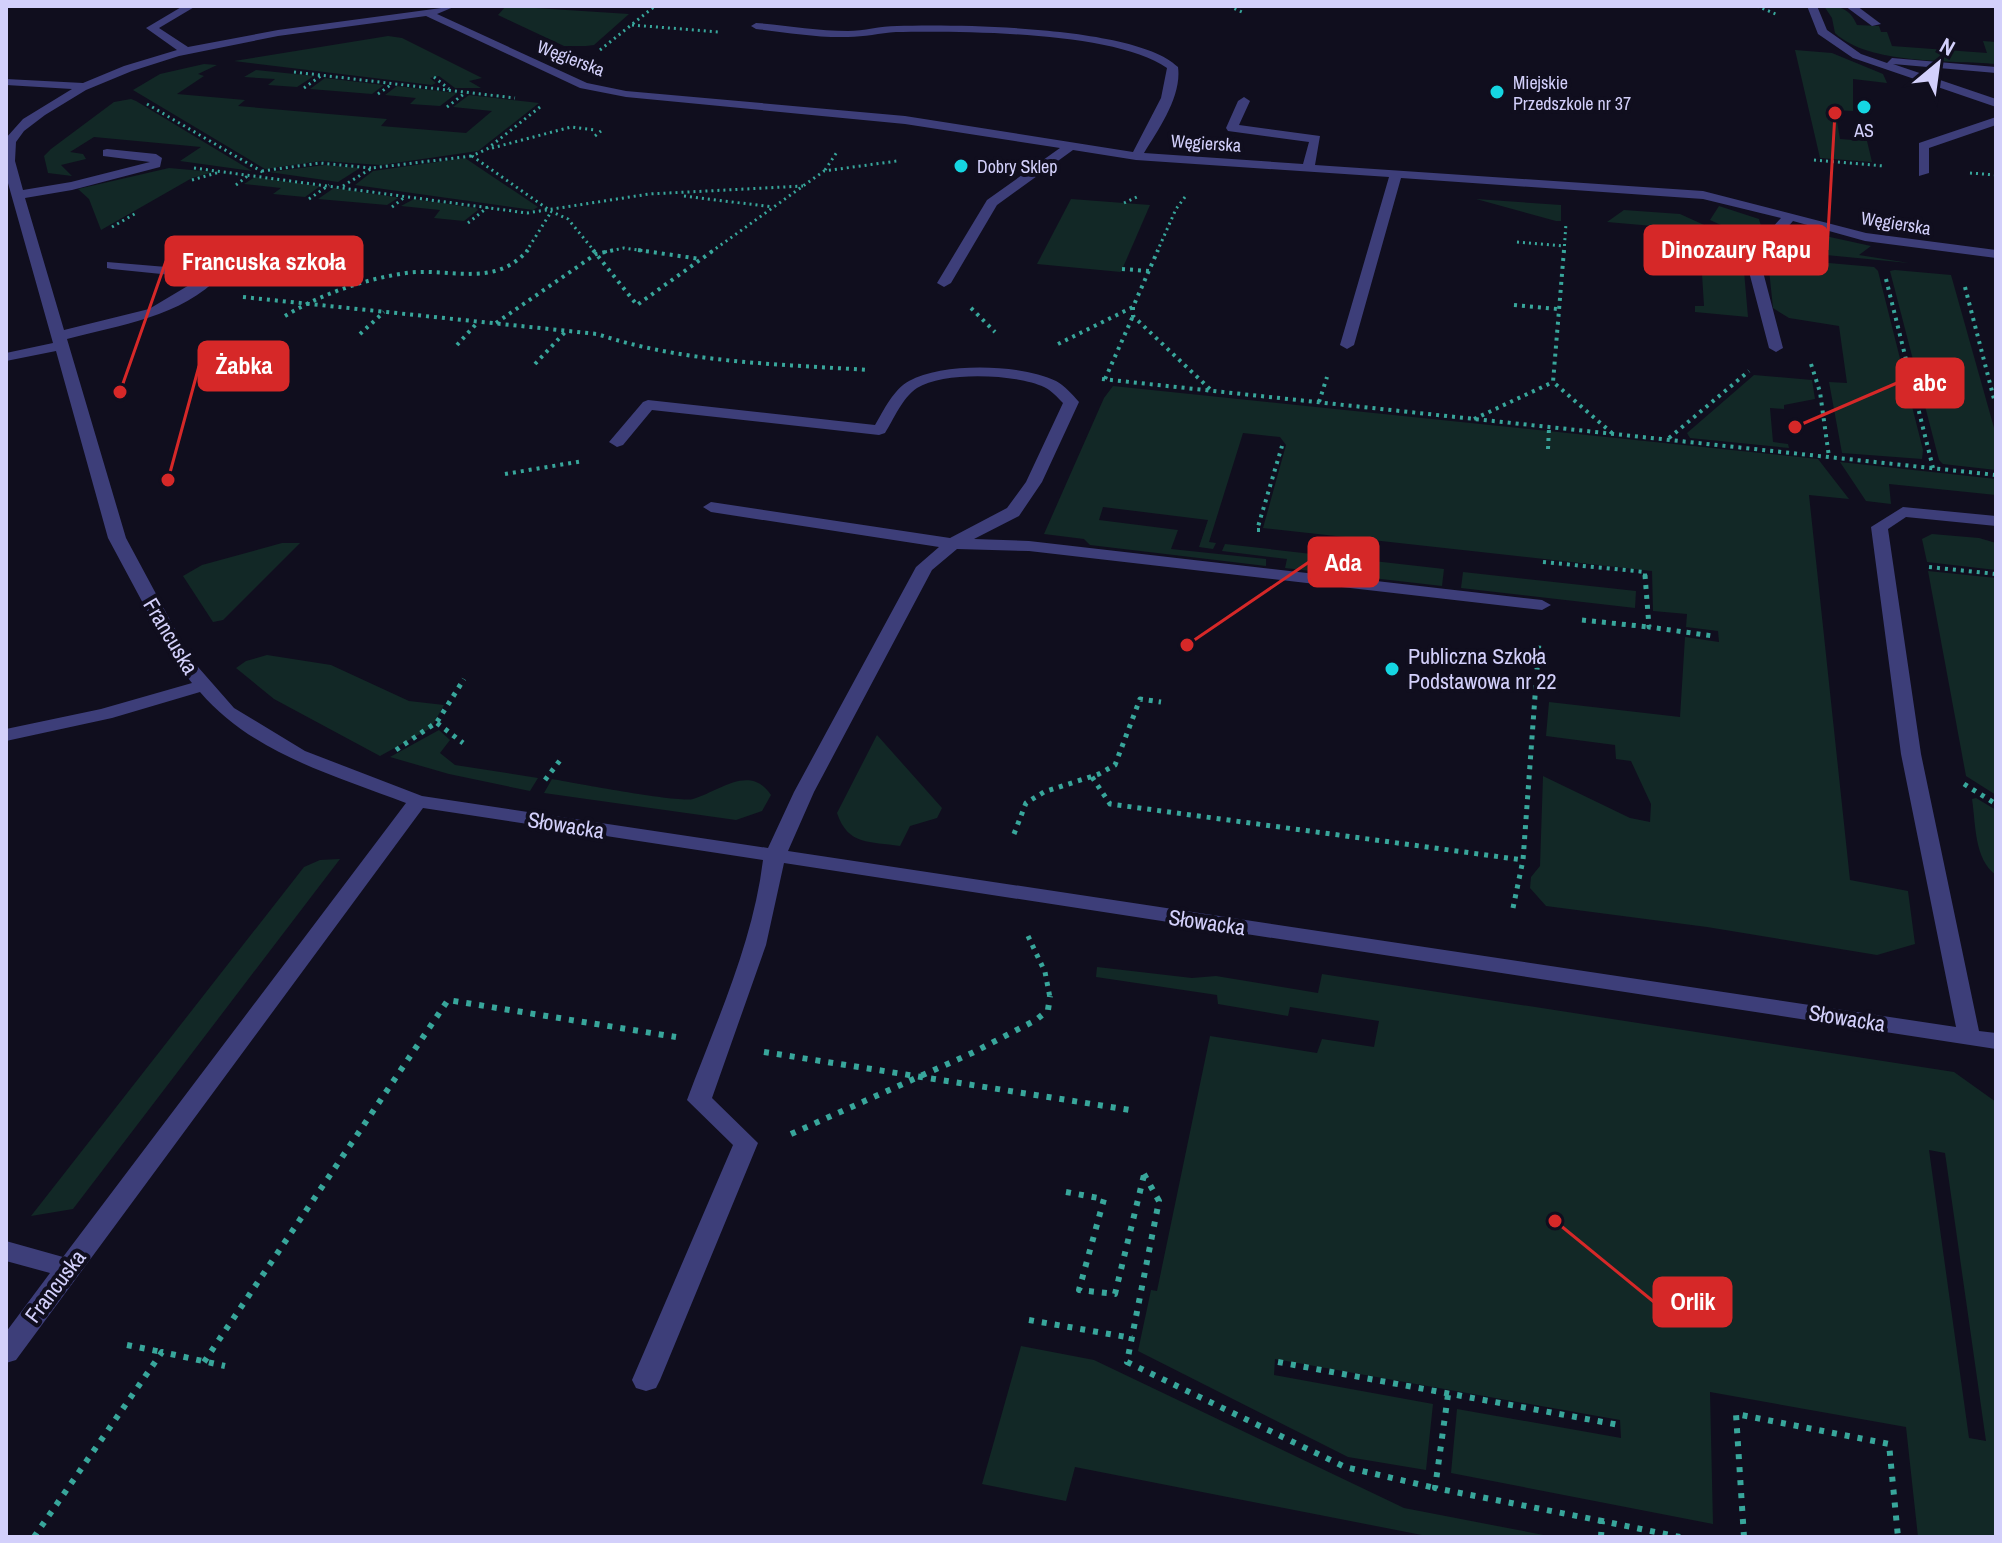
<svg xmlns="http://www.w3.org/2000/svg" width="2002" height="1543" font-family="'Archivo Narrow',sans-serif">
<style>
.green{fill:#122826;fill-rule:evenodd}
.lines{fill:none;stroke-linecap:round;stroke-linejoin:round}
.path-far3{stroke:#38a69b;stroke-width:3;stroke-dasharray:2 4;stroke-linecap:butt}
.path-far2{stroke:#38a69b;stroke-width:4;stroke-dasharray:3 5;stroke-linecap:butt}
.path-far1{stroke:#38a69b;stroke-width:5;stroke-dasharray:4 6;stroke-linecap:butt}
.path{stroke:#38a69b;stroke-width:6;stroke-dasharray:5 8;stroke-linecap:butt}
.minor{fill:#3d3e79;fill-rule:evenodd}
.poi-dot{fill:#15d6e2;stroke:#100e1e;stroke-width:3}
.labels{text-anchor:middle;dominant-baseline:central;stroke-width:8;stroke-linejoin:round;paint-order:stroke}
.far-street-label{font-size:18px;fill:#d3d0fb;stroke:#100e1e}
.far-poi-label{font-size:18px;fill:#d3d0fb;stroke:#100e1e;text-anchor:start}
.street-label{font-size:22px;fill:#d3d0fb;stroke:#100e1e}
.poi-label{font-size:22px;fill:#d3d0fb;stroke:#100e1e;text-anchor:start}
.leader{fill:none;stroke:#d62828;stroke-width:3}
.callout-dot{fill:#d62828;stroke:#100e1e;stroke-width:3}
.callout{fill:#d62828;stroke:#d62828;stroke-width:3}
.callout-label{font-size:24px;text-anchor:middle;font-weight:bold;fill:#fff}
</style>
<rect width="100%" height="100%" fill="#100e1e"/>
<g class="green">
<polygon points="506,6 629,14 594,45 586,46 564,46 498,15"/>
<path d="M1824 6C1841 6 1850 9 1857 25L1879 26 1881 32H1887L1892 46 1987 53 1983 41 1996 42V64C1950 60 1869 65 1835 33L1832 18Z"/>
<polygon points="388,36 402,38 482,78 469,81 481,88 455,88 439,76 430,78 436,83 432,85 234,61"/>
<polygon points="1795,50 1832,53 1883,74 1887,83 1853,79 1853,111 1835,110 1840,139 1867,141 1872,162 1820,158"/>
<polygon points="204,64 217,65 198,74 204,76 177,94 245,100 238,106 387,119 381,126 466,133 492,111 453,107 469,95 539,103 478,151 381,165 321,161 265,169 133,90 160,74"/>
<polygon points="256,70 314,76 297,87 268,85 275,79 244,77"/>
<polygon points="325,78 384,85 372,94 310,89"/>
<polygon points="397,86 457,93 440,106 410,104 416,98 385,95"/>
<polygon points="131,99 136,101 252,171 180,161 201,147 94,137 70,152 83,154 86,159 61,165 72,176 48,173 44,156 51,149 114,102"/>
<polygon points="465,158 538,207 533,210 355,185 373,171"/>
<polygon points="325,165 360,168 338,182 269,172"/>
<polygon points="169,168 214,172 192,178 101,230 89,199 78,189"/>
<polygon points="255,177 318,186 319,187 305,197 273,194 281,188 244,184"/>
<polygon points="334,188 395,197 398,198 387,205 318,199"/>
<polygon points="414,199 476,208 478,210 464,221 434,218 440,210 401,206"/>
<polygon points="1071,199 1150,205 1121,272 1037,264"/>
<polygon points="1476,199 1561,205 1561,221 1556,221"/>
<polygon points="1719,206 1759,219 1761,226 1751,239 1710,220"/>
<polygon points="1624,210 1680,214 1746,244 1742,259 1710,256 1708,231 1667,227 1666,232 1653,230 1653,226 1607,222"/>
<path d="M1807 232 1871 246 1859 255 1909 263 1774 250C1778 234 1793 233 1807 232Z"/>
<polygon points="1771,258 1874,267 1878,271 1923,450 1922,459 1842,453 1829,382 1847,383 1839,326 1789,318 1773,308 1768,260"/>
<polygon points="1694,267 1744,271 1748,317 1695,312 1695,306 1704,306 1702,274 1694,273"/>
<polygon points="1895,270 1951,275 1996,435 1996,470 1943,464 1939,460 1890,271"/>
<polygon points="1754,375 1812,380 1815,399 1784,405 1784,409 1770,408 1773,442 1788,444 1789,448 1690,438 1687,433"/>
<polygon points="1113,386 1818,459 1849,499 1809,495 1850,880 1908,891 1915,944 1877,955 1707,927 1546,906 1530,888 1531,877 1540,866 1543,776 1630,818 1650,822 1651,804 1631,761 1616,759 1615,745 1546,736 1549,702 1680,717 1685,637 1719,642 1718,631 1686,627 1687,614 1653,611 1652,571 1263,528 1286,445 1280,437 1243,433 1209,542 1216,543 1213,549 1199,547 1208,520 1103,507 1099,520 1178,530 1171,549 1266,559 1266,566 1090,545 1084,539 1044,534 1104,398"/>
<polygon points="1840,462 1996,479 1996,495 1889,484 1891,504 1866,501"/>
<polygon points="1932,534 1979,538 1996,543 1996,570 1927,562 1922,539"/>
<polygon points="282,543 300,543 223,620 213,622 183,576 202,565"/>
<polygon points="1225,544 1444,569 1442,586 1285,568 1287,559 1222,551"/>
<polygon points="1928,571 1996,578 1996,795 1966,776"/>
<polygon points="1463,572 1636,591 1635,608 1461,588"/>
<polygon points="267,655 331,665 409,701 444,705 431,728 380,756 274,699 236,668 246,661"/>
<polygon points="439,730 450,740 440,753 455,765 538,778 530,791 449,774 390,757"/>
<path d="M877 735 942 808 937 818 910 826 900 846C870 841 848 846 837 813Z"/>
<path d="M552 779C574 783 680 803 693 799 718 792 750 763 771 795L762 811 736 820 544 793Z"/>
<path d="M1976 798 1996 810V875C1974 859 1976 825 1972 799Z"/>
<polygon points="340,859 73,1209 31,1216 304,867 320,860"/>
<path d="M1097 967 1192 978 1216 976 1318 993 1322 974 1954 1072 1996 1102V1537H1918L1906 1427 1710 1392 1713 1524 1451 1473 1457 1409 1621 1438 1620 1420 1275 1359 1274 1375 1433 1404 1426 1470 1348 1457 1138 1351 1151 1290 1157 1291 1210 1036 1317 1053 1322 1039 1374 1047 1379 1021 1290 1007 1288 1016 1218 1004 1217 995 1096 977ZM1929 1150 1945 1153 1986 1441 1969 1438Z"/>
<polygon points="1021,1346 1094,1360 1404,1508 1554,1537 1432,1537 1075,1467 1066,1501 982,1484"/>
</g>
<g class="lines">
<g class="path-far3">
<polyline points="1229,6 1242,12"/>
<polyline points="1757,6 1778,15"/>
<polyline points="632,25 719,32"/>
<polyline points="600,50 655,6"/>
<polyline points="294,72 515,98"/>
<polyline points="434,77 449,89"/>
<polyline points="304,88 322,75"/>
<polyline points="378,94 392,84"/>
<polyline points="147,104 266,174"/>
<polyline points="447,107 465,93"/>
<polyline points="540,107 487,149 472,156 552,212 568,219 595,252"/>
<polyline points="595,136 601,131"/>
<polyline points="492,148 571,127 595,130"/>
<polyline points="1814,160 1884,166"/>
<polyline points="194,168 527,213 649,194 803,186"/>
<polyline points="825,170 837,152"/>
<polyline points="262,171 320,163 371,168"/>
<polyline points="1970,173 1996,175"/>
<polyline points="192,180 220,172"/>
<polyline points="236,185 250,174"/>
<polyline points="343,186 372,168 472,156"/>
<polyline points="684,196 773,207"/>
<polyline points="309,199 329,185"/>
<polyline points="1124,203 1139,196"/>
<polyline points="392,207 406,196"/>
<polyline points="468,223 488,207"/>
<polyline points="112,227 138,212"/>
<polyline points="1517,242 1564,246"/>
<polyline points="526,252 551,212"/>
<polyline points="605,252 624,248 652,252"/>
<polyline points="711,252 824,171 897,161"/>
<polyline points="1157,252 1176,209 1185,197"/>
<polyline points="1564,252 1566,223"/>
</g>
<g class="path-far2">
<polyline points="593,250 637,305 714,250"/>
<polyline points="638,250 700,259"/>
<polyline points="1564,250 1553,382 1612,433"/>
<polyline points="1122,269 1149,271"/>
<polyline points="1886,279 1933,468"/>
<polyline points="1965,287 1994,399"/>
<path d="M243 297 597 334C684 363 777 364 868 370"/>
<polyline points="1514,305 1558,309"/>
<polyline points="1133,307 1133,316 1212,391"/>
<polyline points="971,308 995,332"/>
<path d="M285 316C321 294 365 279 406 273 450 267 494 289 528 250"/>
<polyline points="496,323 596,254 614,250"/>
<polyline points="360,334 384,312"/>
<polyline points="1058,344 1133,307 1158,250"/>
<polyline points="457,345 478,322"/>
<polyline points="535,364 567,330"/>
<polyline points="1811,364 1820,392 1829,457"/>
<polyline points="1102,379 1996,475"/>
<polyline points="1105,379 1133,316"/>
<polyline points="1319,402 1327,377"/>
<polyline points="1474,419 1553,382"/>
<polyline points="1669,438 1749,371"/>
<polyline points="1548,449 1549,428"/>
<polyline points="505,474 583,461"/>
<polyline points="1260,530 1257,530 1282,446"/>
<polyline points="1543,562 1645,572 1645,577"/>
<polyline points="1929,567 1996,574"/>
</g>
<g class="path-far1">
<polyline points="1645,575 1649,627 1713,636"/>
<polyline points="1582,620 1649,627"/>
<polyline points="437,723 463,743"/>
<polyline points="396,750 437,722 464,679"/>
<polyline points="1092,777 1110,804 1523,860"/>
<polyline points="545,780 561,759"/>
<polyline points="1964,784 1996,804"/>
<polyline points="1014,834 1026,803 1044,792 1099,774 1115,765 1140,699 1161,702"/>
<polyline points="1513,908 1523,860 1539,642"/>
<polyline points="1028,936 1045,972 1050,998"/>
</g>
<g class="path">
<polyline points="764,1052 1130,1110"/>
<polyline points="791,1134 972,1053 1036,1020 1048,1010 1050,996"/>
<polyline points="1144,1174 1159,1201 1127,1362 1345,1467 1435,1488"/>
<polyline points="1066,1192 1104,1199 1079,1290 1115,1294 1144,1175"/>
<polyline points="1029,1320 1132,1338"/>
<polyline points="127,1345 162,1352"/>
<polyline points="204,1362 448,1000 676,1037"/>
<polyline points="1278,1362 1619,1425"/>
<polyline points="1448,1395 1435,1488 1602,1521"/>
<polyline points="34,1537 162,1352 225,1366"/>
<polyline points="1601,1537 1602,1521 1680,1537"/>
<polyline points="1744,1537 1736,1414 1889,1444 1898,1537"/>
</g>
<g class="minor">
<path d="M183 6H196L159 28 188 47 278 30 456 6 437 14 587 83 626 91 905 116 1133 152 1161 98 1167 68C1115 31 961 31 896 32 880 33 864 37 848 37 817 38 786 32 756 29L751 26 756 23C786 25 817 31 848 31 864 31 880 26 897 26 957 24 1137 26 1178 67 1182 96 1159 129 1144 153L1303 164 1309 142 1228 131 1226 128 1238 101 1244 97 1250 101 1239 125 1320 136 1315 165 1703 191 1866 233 1996 250V258L1865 241 1793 221 1767 250 1762 268 1783 348 1776 352 1769 348 1748 268 1753 249 1781 218 1703 199 1401 178 1354 345 1347 349 1340 345 1389 177 1136 160 1073 150 997 205 951 283 944 287 937 283 987 200 1060 148 905 124 626 97 580 88 426 16 278 36 179 56 132 71 86 90 45 115 24 131 16 142 15 161 23 190 71 182 150 162 103 156V150L107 149 156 154 162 158 160 167 72 190 25 198 64 330 149 309 201 278 112 269 107 268V262L214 271 221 275C182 317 119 325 67 339L126 538 191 659 234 708 305 751 422 796 768 848 794 792 916 567 939 547 711 512 703 507 711 502 950 538 1007 508 1026 482 1063 403C1057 397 1052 391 1044 387 1016 374 944 371 917 388 902 398 894 419 885 433L879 435 652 410 623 445 617 447 609 442 643 402 648 400 875 425C884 410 893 390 909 381 943 362 1021 364 1056 381 1065 386 1072 394 1079 402L1042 482 1019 516 974 539 1029 541 1542 600 1551 605 1542 610 1029 551 957 549 932 570 814 792 788 851 1956 1027 1901 754 1871 527 1903 507 1996 516V526L1906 517 1888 529 1921 754 1979 1031 1996 1033V1049L784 863 766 945 712 1098 758 1143 660 1380 656 1388 646 1391 636 1388 632 1380 733 1145 687 1100C716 1022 753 943 763 860L423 808 16 1360 6 1363V1332L50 1273 6 1261V1241L63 1257 406 803C333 775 252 753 200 692L112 718 6 741V729L101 709 192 683 174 661 108 538 56 351 6 361V353L53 343 6 176V138L23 119 72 89 6 85V79L83 83 124 66 177 50 146 28Z"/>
<polygon points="1807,6 1817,6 1827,30 1861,54 1887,63 1892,58 1996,67 1996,73 1893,64 1996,99 1996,107 1853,58 1818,34"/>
<polygon points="1845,6 1857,6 1881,24 1872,26"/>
<polygon points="1996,117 1996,125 1929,148 1929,173 1919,176 1919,143"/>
</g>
</g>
<g class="poi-dot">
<circle cx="1497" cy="92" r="8"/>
<circle cx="1864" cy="107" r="8"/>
<circle cx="961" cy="166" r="8"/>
<circle cx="1392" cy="669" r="8"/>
</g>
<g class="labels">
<g class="far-street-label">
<text transform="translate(571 58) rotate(21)">Węgierska</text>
<text transform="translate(1206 143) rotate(4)">Węgierska</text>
<text transform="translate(1896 223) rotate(9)">Węgierska</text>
</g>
<g class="far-poi-label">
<text x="1513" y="82">Miejskie<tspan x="1513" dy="21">Przedszkole nr 37</tspan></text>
<text x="1864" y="130" text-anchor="middle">AS</text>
<text x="977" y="166">Dobry Sklep</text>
</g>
<g class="street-label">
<text transform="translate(171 636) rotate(59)">Francuska</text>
<text transform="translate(566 825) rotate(9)">Słowacka</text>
<text transform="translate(1207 922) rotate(8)">Słowacka</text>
<text transform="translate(1847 1018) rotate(9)">Słowacka</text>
<text transform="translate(55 1286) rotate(-53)">Francuska</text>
</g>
<g class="poi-label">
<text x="1408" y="656">Publiczna Szkoła<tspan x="1408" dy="25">Podstawowa nr 22</tspan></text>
</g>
</g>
<path class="leader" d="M1835 113L1827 250M120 392L166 261M168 480L199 366M1795 427L1897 383M1187 645L1309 562M1555 1221L1654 1302"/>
<g class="callout-dot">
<circle cx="1835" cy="113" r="8"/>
<circle cx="120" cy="392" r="8"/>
<circle cx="168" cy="480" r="8"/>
<circle cx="1795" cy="427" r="8"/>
<circle cx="1187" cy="645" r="8"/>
<circle cx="1555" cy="1221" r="8"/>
</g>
<g class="callout">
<rect x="1645" y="226" width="182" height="48" rx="8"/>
<rect x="166" y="237" width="196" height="48" rx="8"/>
<rect x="199" y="342" width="89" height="48" rx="8"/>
<rect x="1897" y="359" width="66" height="48" rx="8"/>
<rect x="1309" y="538" width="69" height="48" rx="8"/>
<rect x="1654" y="1278" width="77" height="48" rx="8"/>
</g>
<g class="callout-label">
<text x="1736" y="258">Dinozaury Rapu</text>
<text x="264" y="270">Francuska szkoła</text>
<text x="244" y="374">Żabka</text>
<text x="1930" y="391">abc</text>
<text x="1343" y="571">Ada</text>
<text x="1693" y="1310">Orlik</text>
</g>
<rect width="2002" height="1543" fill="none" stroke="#d3d0fb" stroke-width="16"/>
<g transform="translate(1938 64) rotate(29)" stroke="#100e1e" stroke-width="6" paint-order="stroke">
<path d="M0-6L14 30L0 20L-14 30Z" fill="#d3d0fb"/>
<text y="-12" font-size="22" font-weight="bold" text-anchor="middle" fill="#d3d0fb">N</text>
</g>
</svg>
